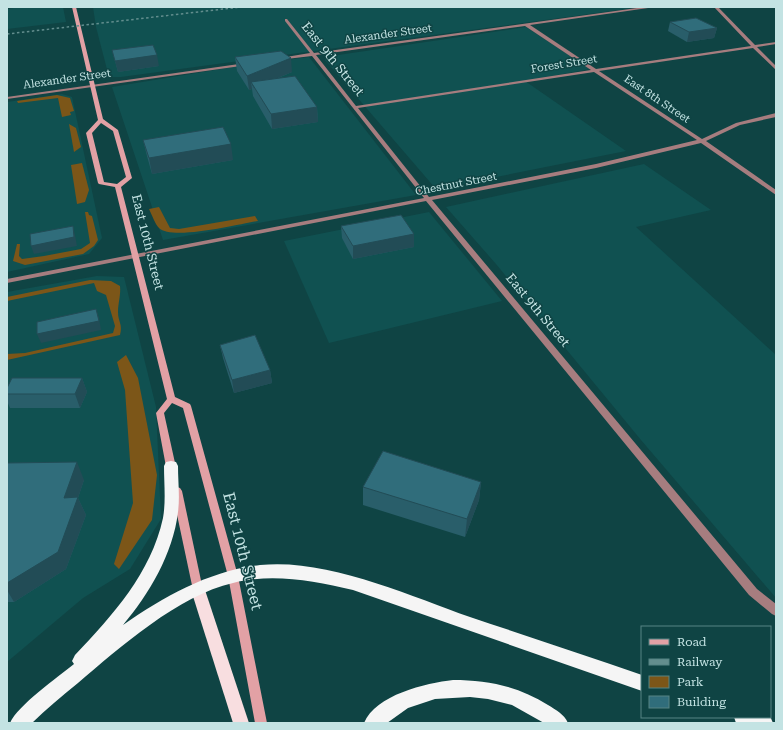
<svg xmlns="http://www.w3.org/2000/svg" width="783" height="730" font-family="'Roboto Serif',serif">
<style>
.built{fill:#105151}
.green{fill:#7c5618}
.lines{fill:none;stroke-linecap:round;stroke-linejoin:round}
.minor{fill:#a67d7f;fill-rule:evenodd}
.secondary{fill:#e2a1a5;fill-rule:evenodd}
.trunk{fill:#f8dee0;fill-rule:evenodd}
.motorway{fill:#f5f5f5;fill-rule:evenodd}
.rail{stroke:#638e8e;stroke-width:1.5;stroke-dasharray:2.5 2.5;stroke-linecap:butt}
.wall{fill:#295e6a}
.shaded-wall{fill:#224c56}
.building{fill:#306d7b;stroke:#224c56}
.labels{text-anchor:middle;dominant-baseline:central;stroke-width:3;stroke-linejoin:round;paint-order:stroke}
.far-street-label{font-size:11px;fill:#c3e3e3;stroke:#0f4444}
.street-label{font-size:13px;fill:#c3e3e3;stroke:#0f4444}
.near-street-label{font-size:16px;fill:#c3e3e3;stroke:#0f4444}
</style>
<rect width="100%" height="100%" fill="#0f4444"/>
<g class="built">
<polygon points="21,7 63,7 66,22 7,29 7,9"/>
<polygon points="93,7 641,7 121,77 109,77 96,27"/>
<polygon points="526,27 590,69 525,81 626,151 436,189 325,60 325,57"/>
<polygon points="309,57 416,195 163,240 112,87 233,67"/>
<polygon points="62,94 72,97 102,238 89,254 7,272 7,102"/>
<polygon points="644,164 711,210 636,227 776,355 776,598 641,440 496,264 446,207"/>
<polygon points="429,212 502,301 329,343 284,241"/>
<polygon points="97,276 124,277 156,407 161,519 130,569 83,598 7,662 7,292"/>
</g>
<g class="green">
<polygon points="57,95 70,98 74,111 70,112 71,115 62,117 58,98 18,103 17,101"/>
<polygon points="69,124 76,128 81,147 74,152"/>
<polygon points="82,163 89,190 85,202 77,204 71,165"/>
<path d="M159 207 170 228 179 229 255 216 258 221C240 224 172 241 159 228 155 224 152 215 149 209Z"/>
<polygon points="85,212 88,212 89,215 92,216 98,240 94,246 83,254 25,265 13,261 17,244 20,244 19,256 22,259 44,256 81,249 90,243"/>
<path d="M90 280 111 281 120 286C121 295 118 303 118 312 118 322 123 324 120 335L7 360V354L25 353 113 333 115 326 106 295 97 291 94 283 7 301V297Z"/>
<polygon points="126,355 138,378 157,475 152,520 119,569 114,564 133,503 125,390 117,362"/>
</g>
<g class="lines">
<g class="minor">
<path d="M644 7H655L530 25 596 69 751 46 714 7H718L755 45 776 42V44L757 47 776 66V70L753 48 599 71 702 139 736 123 776 113V117L740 125 706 141 776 190V195L701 143 596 168 432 200 757 589 776 604V616L772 614 749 595 426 201 7 283V279L424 198 312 56 278 60V59L280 58 310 53 285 21V19H287L314 53ZM525 26 591 70 356 106 316 55ZM594 72 697 140 596 164 429 197 358 108Z"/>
<polygon points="246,63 248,64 248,65 7,99 7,97"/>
</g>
<g class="secondary">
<path d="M72 7H76L103 119 118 130 132 178 121 187 175 397 190 404 191 406 238 576 267 723H255L228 576 183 408 172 403 164 413 177 472 175 475 172 476 169 475 167 472 156 413 167 399 115 187 99 184 98 183 86 133 98 120ZM101 123 113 131 126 177 117 184 104 182 92 133Z"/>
<polygon points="177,487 180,488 182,491 203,590 202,593 198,595 194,593 193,590 172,491 174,488"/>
</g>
<polygon class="trunk" points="198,584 203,585 205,590 249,723 233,723 191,590 193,585"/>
<g class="motorway">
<path d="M171 461 176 462 178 466C178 481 180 497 178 512 173 554 149 594 123 625 165 596 209 571 260 565 327 558 408 595 470 617 527 636 585 655 642 675V691L353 590C313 581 273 573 233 583 179 595 119 648 78 683 62 696 46 709 32 723H10C18 705 57 678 74 664L72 661 75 655C113 615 151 573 163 518 166 501 164 483 164 466L166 462Z"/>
<path d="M453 680C487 680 518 686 548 705 556 710 564 714 568 723H544L512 705 488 699 470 697 435 699 408 708 387 723H364C375 695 426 683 453 680Z"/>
<polygon points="734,717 770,716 773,723 736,723"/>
</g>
<polyline class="rail" points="7,34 241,7"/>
</g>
<g class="wall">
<polygon points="670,22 717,28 714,38 687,42 668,31"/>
<polygon points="112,50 159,66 118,72"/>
<polygon points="235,57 292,72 276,79 317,107 318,122 272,129 253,96 252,89 249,90 237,71"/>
<polygon points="143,140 233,160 152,174 147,156"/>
<polygon points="341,226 414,247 353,259 342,238"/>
<polygon points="220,345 270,370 272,383 234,393 223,358"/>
<polygon points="82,378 87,392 80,408 10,408 7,401 7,388"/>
<polygon points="7,463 84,480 78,498 86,515 66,569 14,602 7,602"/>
<polygon points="481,482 479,500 465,537 363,505 363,487"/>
</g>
<g class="shaded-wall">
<polygon points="717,28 714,38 687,42 689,32"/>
<polygon points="157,55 159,66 118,72 115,61"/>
<polygon points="291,58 292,72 254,88 251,82 252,89 249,90 247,76"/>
<polygon points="317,107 318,122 272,129 271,114"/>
<polygon points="231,144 233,160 152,174 149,158"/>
<polygon points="73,226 75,235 77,246 34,254 31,246"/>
<polygon points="414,234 414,247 353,259 353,246"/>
<polygon points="96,309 99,318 101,330 41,343 37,334"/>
<polygon points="270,370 272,383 234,393 232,380"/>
<polygon points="82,378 87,392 80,408 75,394"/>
<polygon points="77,462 84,480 78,498 86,515 66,569 14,602 7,590 7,583 64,498"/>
<polygon points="481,482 479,500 465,537 467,519"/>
</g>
<g class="building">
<polygon points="696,18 717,28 689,32 670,22"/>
<polygon points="153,45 157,55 115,61 112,50"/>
<polygon points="281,51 291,58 247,76 235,57"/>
<polygon points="295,76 317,107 271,114 251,82"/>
<polygon points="223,127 231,144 149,158 143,140"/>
<polygon points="401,215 414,234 353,246 341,226"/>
<polygon points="73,226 74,237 31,246 30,234"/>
<polygon points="96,309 99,321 37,334 37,322"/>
<polygon points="255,335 270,370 232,380 220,345"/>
<polygon points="12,378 82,378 75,394 7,394 7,388"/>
<polygon points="383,451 481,482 467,519 363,487"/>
<polygon points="77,462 64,498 78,497 58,552 7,583 7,463"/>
</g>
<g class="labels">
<g class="far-street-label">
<text transform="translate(388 34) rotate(-8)">Alexander Street</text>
<text transform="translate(564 64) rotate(-9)">Forest Street</text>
<text transform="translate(67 79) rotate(-8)">Alexander Street</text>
<text transform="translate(657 99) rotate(34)">East 8th Street</text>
<text transform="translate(456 184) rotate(-11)">Chestnut Street</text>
</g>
<g class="street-label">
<text transform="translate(333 59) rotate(51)">East 9th Street</text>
<text transform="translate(148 242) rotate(76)">East 10th Street</text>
<text transform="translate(538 310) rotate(50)">East 9th Street</text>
</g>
<g class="near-street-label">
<text transform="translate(243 551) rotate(76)">East 10th Street</text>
</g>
</g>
<rect width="783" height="730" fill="none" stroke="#c3e3e3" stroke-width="16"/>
<rect x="641" y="626" width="130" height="92" fill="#0f4444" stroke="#578484"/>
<rect x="649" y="639" width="20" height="6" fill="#e2a1a5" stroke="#578484"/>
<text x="677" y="646" font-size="12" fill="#c3e3e3">Road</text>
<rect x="649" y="659" width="20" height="6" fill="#638e8e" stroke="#578484"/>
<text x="677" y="666" font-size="12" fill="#c3e3e3">Railway</text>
<rect x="649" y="676" width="20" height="12" fill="#7c5618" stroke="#578484"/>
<text x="677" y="686" font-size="12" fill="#c3e3e3">Park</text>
<rect x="649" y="696" width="20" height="12" fill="#306d7b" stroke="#578484"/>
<text x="677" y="706" font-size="12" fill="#c3e3e3">Building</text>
</svg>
